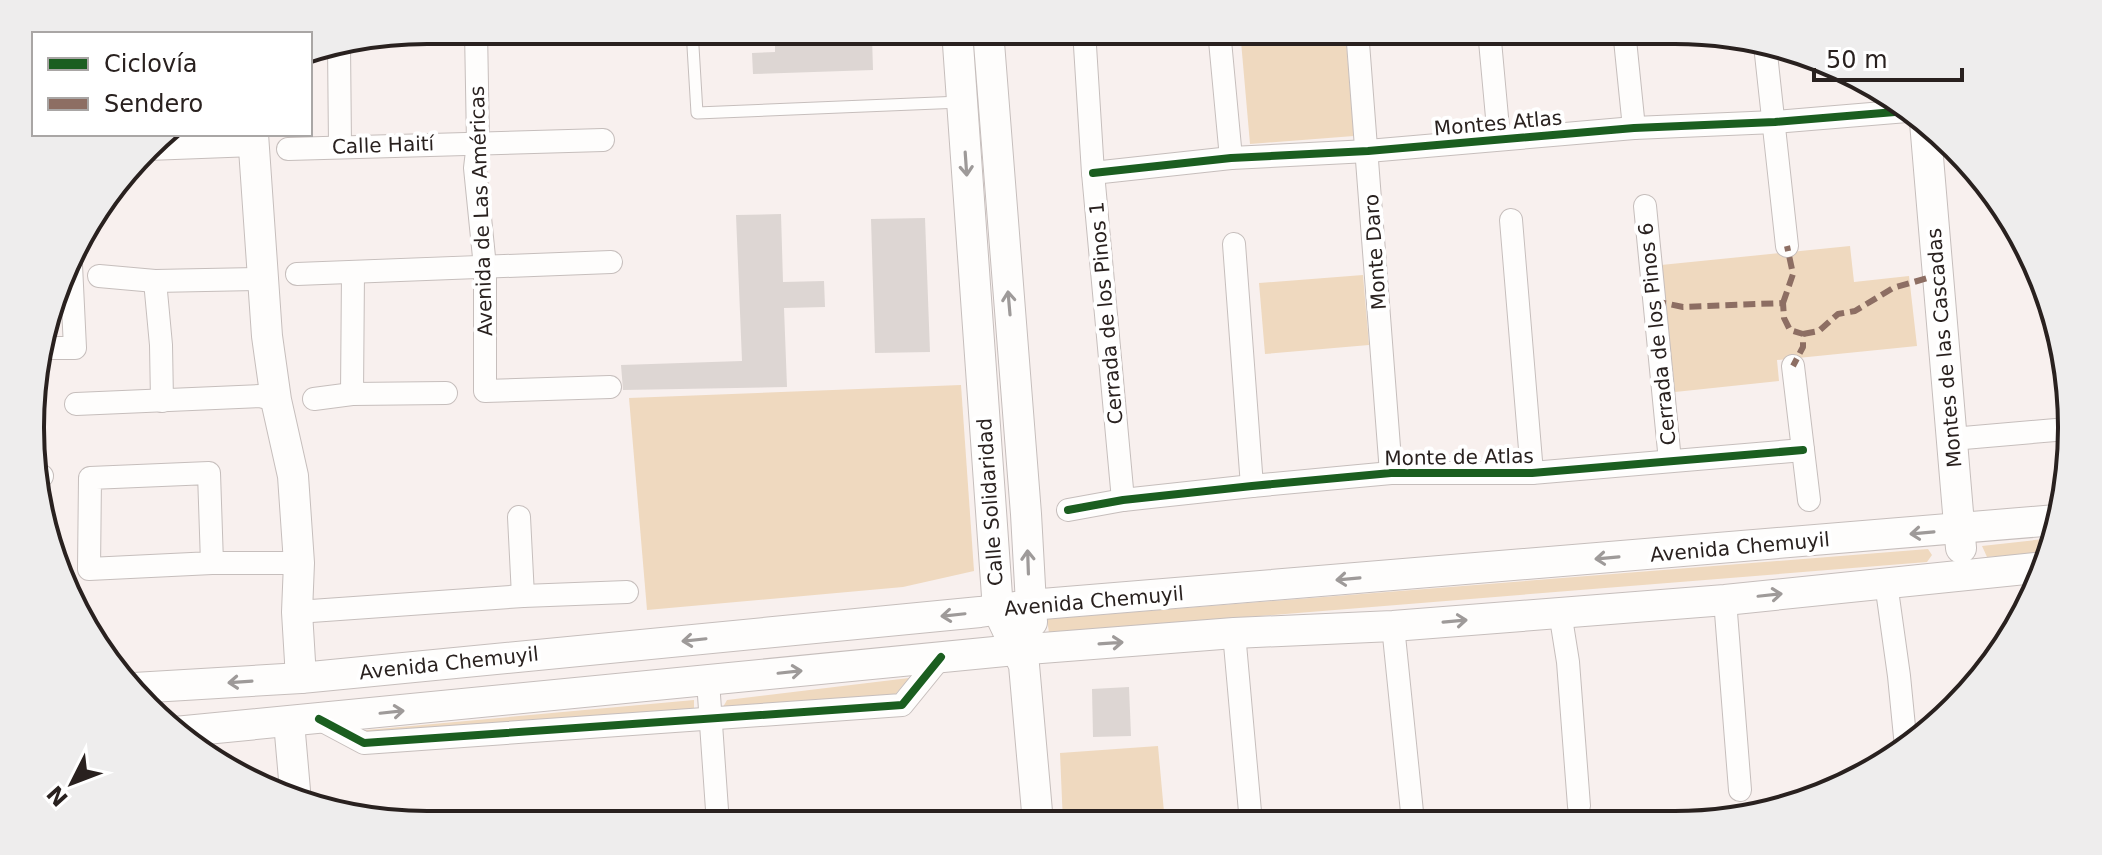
<svg xmlns="http://www.w3.org/2000/svg" width="2102" height="855" font-family="'DejaVu Sans',sans-serif">
<style>
.green{fill:#efd9bf}
.building{fill:#ddd6d3}
.lines{fill:none;stroke-linecap:round;stroke-linejoin:round}
.lane-casing{stroke:#c6bebc;stroke-width:13}
.street-casing{stroke:#c6bebc;stroke-width:24}
.secondary-casing{stroke:#c6bebc;stroke-width:32}
.lane{stroke:#fefdfc;stroke-width:11}
.street{stroke:#fefdfc;stroke-width:22}
.secondary{stroke:#fefdfc;stroke-width:30}
.quiet{stroke:#8d6e63;stroke-width:6;stroke-dasharray:12 6;stroke-linecap:butt}
.cycleway-casing{stroke:#fff;stroke-width:13}
.cycleway{stroke:#1b5e20;stroke-width:8}
.oneway{stroke:#9e9a99}
.labels{text-anchor:middle;dominant-baseline:central;stroke-width:8;stroke-linejoin:round;paint-order:stroke}
.street-label{font-size:20px;fill:#29211f;stroke:#fff}
.rim{fill:none;stroke:#29211f;stroke-width:4}
</style>
<rect width="100%" height="100%" fill="#f8f0ee"/>
<g class="green">
<polygon points="1240,30 1345,30 1354,136 1250,144"/>
<polygon points="1850,246 1854,282 1909,276 1917,346 1777,360 1779,381 1675,392 1661,265"/>
<polygon points="1363,275 1369,345 1265,354 1259,283"/>
<polygon points="961,385 974,571 903,587 647,610 629,398"/>
<polygon points="2053,538 2051,552 1987,557 1982,546"/>
<polygon points="1928,549 1932,555 1927,562 1049,633 1047,619"/>
<polygon points="909,678 893,697 723,707 727,700"/>
<polygon points="694,700 694,712 360,734 356,731"/>
<polygon points="1158,746 1165,823 1063,823 1060,753"/>
</g>
<g class="building">
<polygon points="872,37 873,70 753,74 752,53 775,52 775,40"/>
<polygon points="781,214 783,282 824,281 825,307 784,308 787,387 623,390 621,365 742,361 736,215"/>
<polygon points="925,218 930,352 875,353 871,219"/>
<polygon points="1129,687 1131,736 1093,737 1092,689"/>
</g>
<g class="lines">
<g class="lane-casing">
<polyline id="lane" points="692,30 697,113 961,102"/>
</g>
<g class="street-casing">
<g id="street">
<polyline points="476,30 478,143 475,168 485,267 485,391 610,387"/>
<polyline points="1084,30 1093,173 1123,500"/>
<polyline points="1219,30 1231,158"/>
<polyline points="1357,30 1391,473"/>
<polyline points="1489,30 1499,139"/>
<polyline points="1624,30 1634,128"/>
<polyline points="339,45 340,146"/>
<polyline points="1765,45 1787,246"/>
<polyline points="148,149 254,145"/>
<polyline points="288,149 603,140"/>
<polyline points="1093,173 1231,158 1368,151 1634,128 1775,122 1907,111"/>
<polyline points="1645,206 1670,461"/>
<polyline points="1511,220 1532,473"/>
<polyline points="1234,244 1252,486"/>
<polyline points="353,272 352,394 446,393"/>
<polyline points="297,274 611,262"/>
<polyline points="99,276 155,281 262,279"/>
<polyline points="155,281 161,345 162,401"/>
<polyline points="43,348 75,348 71,265"/>
<polyline points="1793,366 1809,500"/>
<polyline points="314,399 352,394"/>
<polyline points="76,404 260,396 276,400"/>
<polyline points="1952,439 2067,429"/>
<polyline points="37,475 42,476"/>
<polyline points="1068,510 1123,500 1252,486 1391,473 1532,473 1803,450"/>
<polyline points="519,517 523,596"/>
<polyline points="212,563 209,473 90,478 89,569 212,563 299,563"/>
<polyline points="1886,583 1899,676 1906,747"/>
<polyline points="1725,600 1740,790"/>
<polyline points="297,612 523,596 627,592"/>
<polyline points="1560,612 1568,662 1579,806"/>
<polyline points="1393,626 1413,822"/>
<polyline points="1234,633 1251,823"/>
<polyline points="708,681 718,824"/>
<polyline points="319,719 364,743 902,705 941,657"/>
</g>
</g>
<g class="secondary-casing">
<g id="secondary">
<polyline points="957,30 998,610 1024,665 1038,823"/>
<polyline points="988,30 1026,514 1032,622"/>
<polyline points="1925,122 1961,548"/>
<polyline points="253,134 267,336 276,400 293,476 299,563 297,612 301,678"/>
<polyline points="134,688 301,678 980,612 1030,605 2056,520"/>
<polyline points="289,722 296,802"/>
<polyline points="175,732 1015,650 1234,633 1393,626 1725,600 2045,567"/>
</g>
</g>
<use href="#lane" class="lane"/>
<use href="#street" class="street"/>
<use href="#secondary" class="secondary"/>
<g class="quiet">
<polyline points="1654,301 1683,307 1783,303 1784,318 1790,330 1803,334 1803,347 1793,366"/>
<polyline points="1783,303 1793,274 1787,246"/>
<polyline points="1803,334 1819,331 1838,314 1855,311 1893,288 1938,275"/>
</g>
<g class="cycleway-casing">
<g id="cycleway">
<polyline points="1093,173 1231,158 1368,151 1634,128 1775,122 1907,111"/>
<polyline points="1068,510 1123,500 1252,486 1391,473 1532,473 1803,450"/>
<polyline points="319,719 364,743 902,705 941,657"/>
</g>
</g>
<use href="#cycleway" class="cycleway"/>
</g>
<defs><path id="oneway-shaft" d="M-6 0H5M1.5-3L5.5 0L1.5 3" fill="none" stroke-width="1.6" stroke-linecap="round" stroke-linejoin="round" transform="scale(2)"/></defs>
<g class="oneway">
<use href="#oneway-shaft" transform="translate(966 164) rotate(86)"/>
<use href="#oneway-shaft" transform="translate(1009 303) rotate(-95)"/>
<use href="#oneway-shaft" transform="translate(1922 533) rotate(175)"/>
<use href="#oneway-shaft" transform="translate(1607 558) rotate(175)"/>
<use href="#oneway-shaft" transform="translate(1028 562) rotate(-92)"/>
<use href="#oneway-shaft" transform="translate(1348 579) rotate(175)"/>
<use href="#oneway-shaft" transform="translate(1770 595) rotate(-6)"/>
<use href="#oneway-shaft" transform="translate(953 615) rotate(174)"/>
<use href="#oneway-shaft" transform="translate(1455 621) rotate(-5)"/>
<use href="#oneway-shaft" transform="translate(694 640) rotate(174)"/>
<use href="#oneway-shaft" transform="translate(1111 643) rotate(-4)"/>
<use href="#oneway-shaft" transform="translate(790 672) rotate(-6)"/>
<use href="#oneway-shaft" transform="translate(240 682) rotate(176)"/>
<use href="#oneway-shaft" transform="translate(392 712) rotate(-6)"/>
</g>
<g class="labels">
<g class="street-label">
<text transform="translate(1498 123) rotate(-5)">Montes Atlas</text>
<text transform="translate(383 145) rotate(-2)">Calle Haití</text>
<text transform="translate(481 211) rotate(-92)">Avenida de Las Américas</text>
<text transform="translate(1375 252) rotate(-94)">Monte Daro</text>
<text transform="translate(1106 313) rotate(-95)">Cerrada de los Pinos 1</text>
<text transform="translate(1657 334) rotate(-96)">Cerrada de los Pinos 6</text>
<text transform="translate(1944 348) rotate(-95)">Montes de las Cascadas</text>
<text transform="translate(1459 457) rotate(-1)">Monte de Atlas</text>
<text transform="translate(990 502) rotate(-94)">Calle Solidaridad</text>
<text transform="translate(1740 547) rotate(-5)">Avenida Chemuyil</text>
<text transform="translate(1094 601) rotate(-5)">Avenida Chemuyil</text>
<text transform="translate(449 663) rotate(-6)">Avenida Chemuyil</text>
</g>
</g>
<path d="M0 0H2102V855H0ZM427 44H1675A383 383 0 0 1 2058 427V428A383 383 0 0 1 1675 811H427A383 383 0 0 1 44 428V427A383 383 0 0 1 427 44Z" fill="#eeeded" fill-rule="evenodd"/>
<path class="rim" d="M427 44H1675A383 383 0 0 1 2058 427V428A383 383 0 0 1 1675 811H427A383 383 0 0 1 44 428V427A383 383 0 0 1 427 44Z"/>
<rect x="32" y="32" width="280" height="104" fill="#ffffff" stroke="#a9a6a5" stroke-width="2"/>
<rect x="48" y="58" width="40" height="12" fill="#1b5e20" stroke="#a9a6a5" stroke-width="2"/>
<text x="104" y="72" font-size="24" fill="#29211f">Ciclovía</text>
<rect x="48" y="98" width="40" height="12" fill="#8d6e63" stroke="#a9a6a5" stroke-width="2"/>
<text x="104" y="112" font-size="24" fill="#29211f">Sendero</text>
<g transform="translate(72 783) rotate(228)" stroke="#ffffff" stroke-width="6" paint-order="stroke">
<path d="M0-6L14 30L0 20L-14 30Z" fill="#29211f"/>
<text y="-12" font-size="22" font-weight="bold" text-anchor="middle" fill="#29211f">N</text>
</g>
<path d="M1814 68v12h148v-12" fill="none" stroke="#29211f" stroke-width="4"/>
<text x="1826" y="68" font-size="24" fill="#29211f" stroke="#ffffff" stroke-width="6" paint-order="stroke">50 m</text>
</svg>
